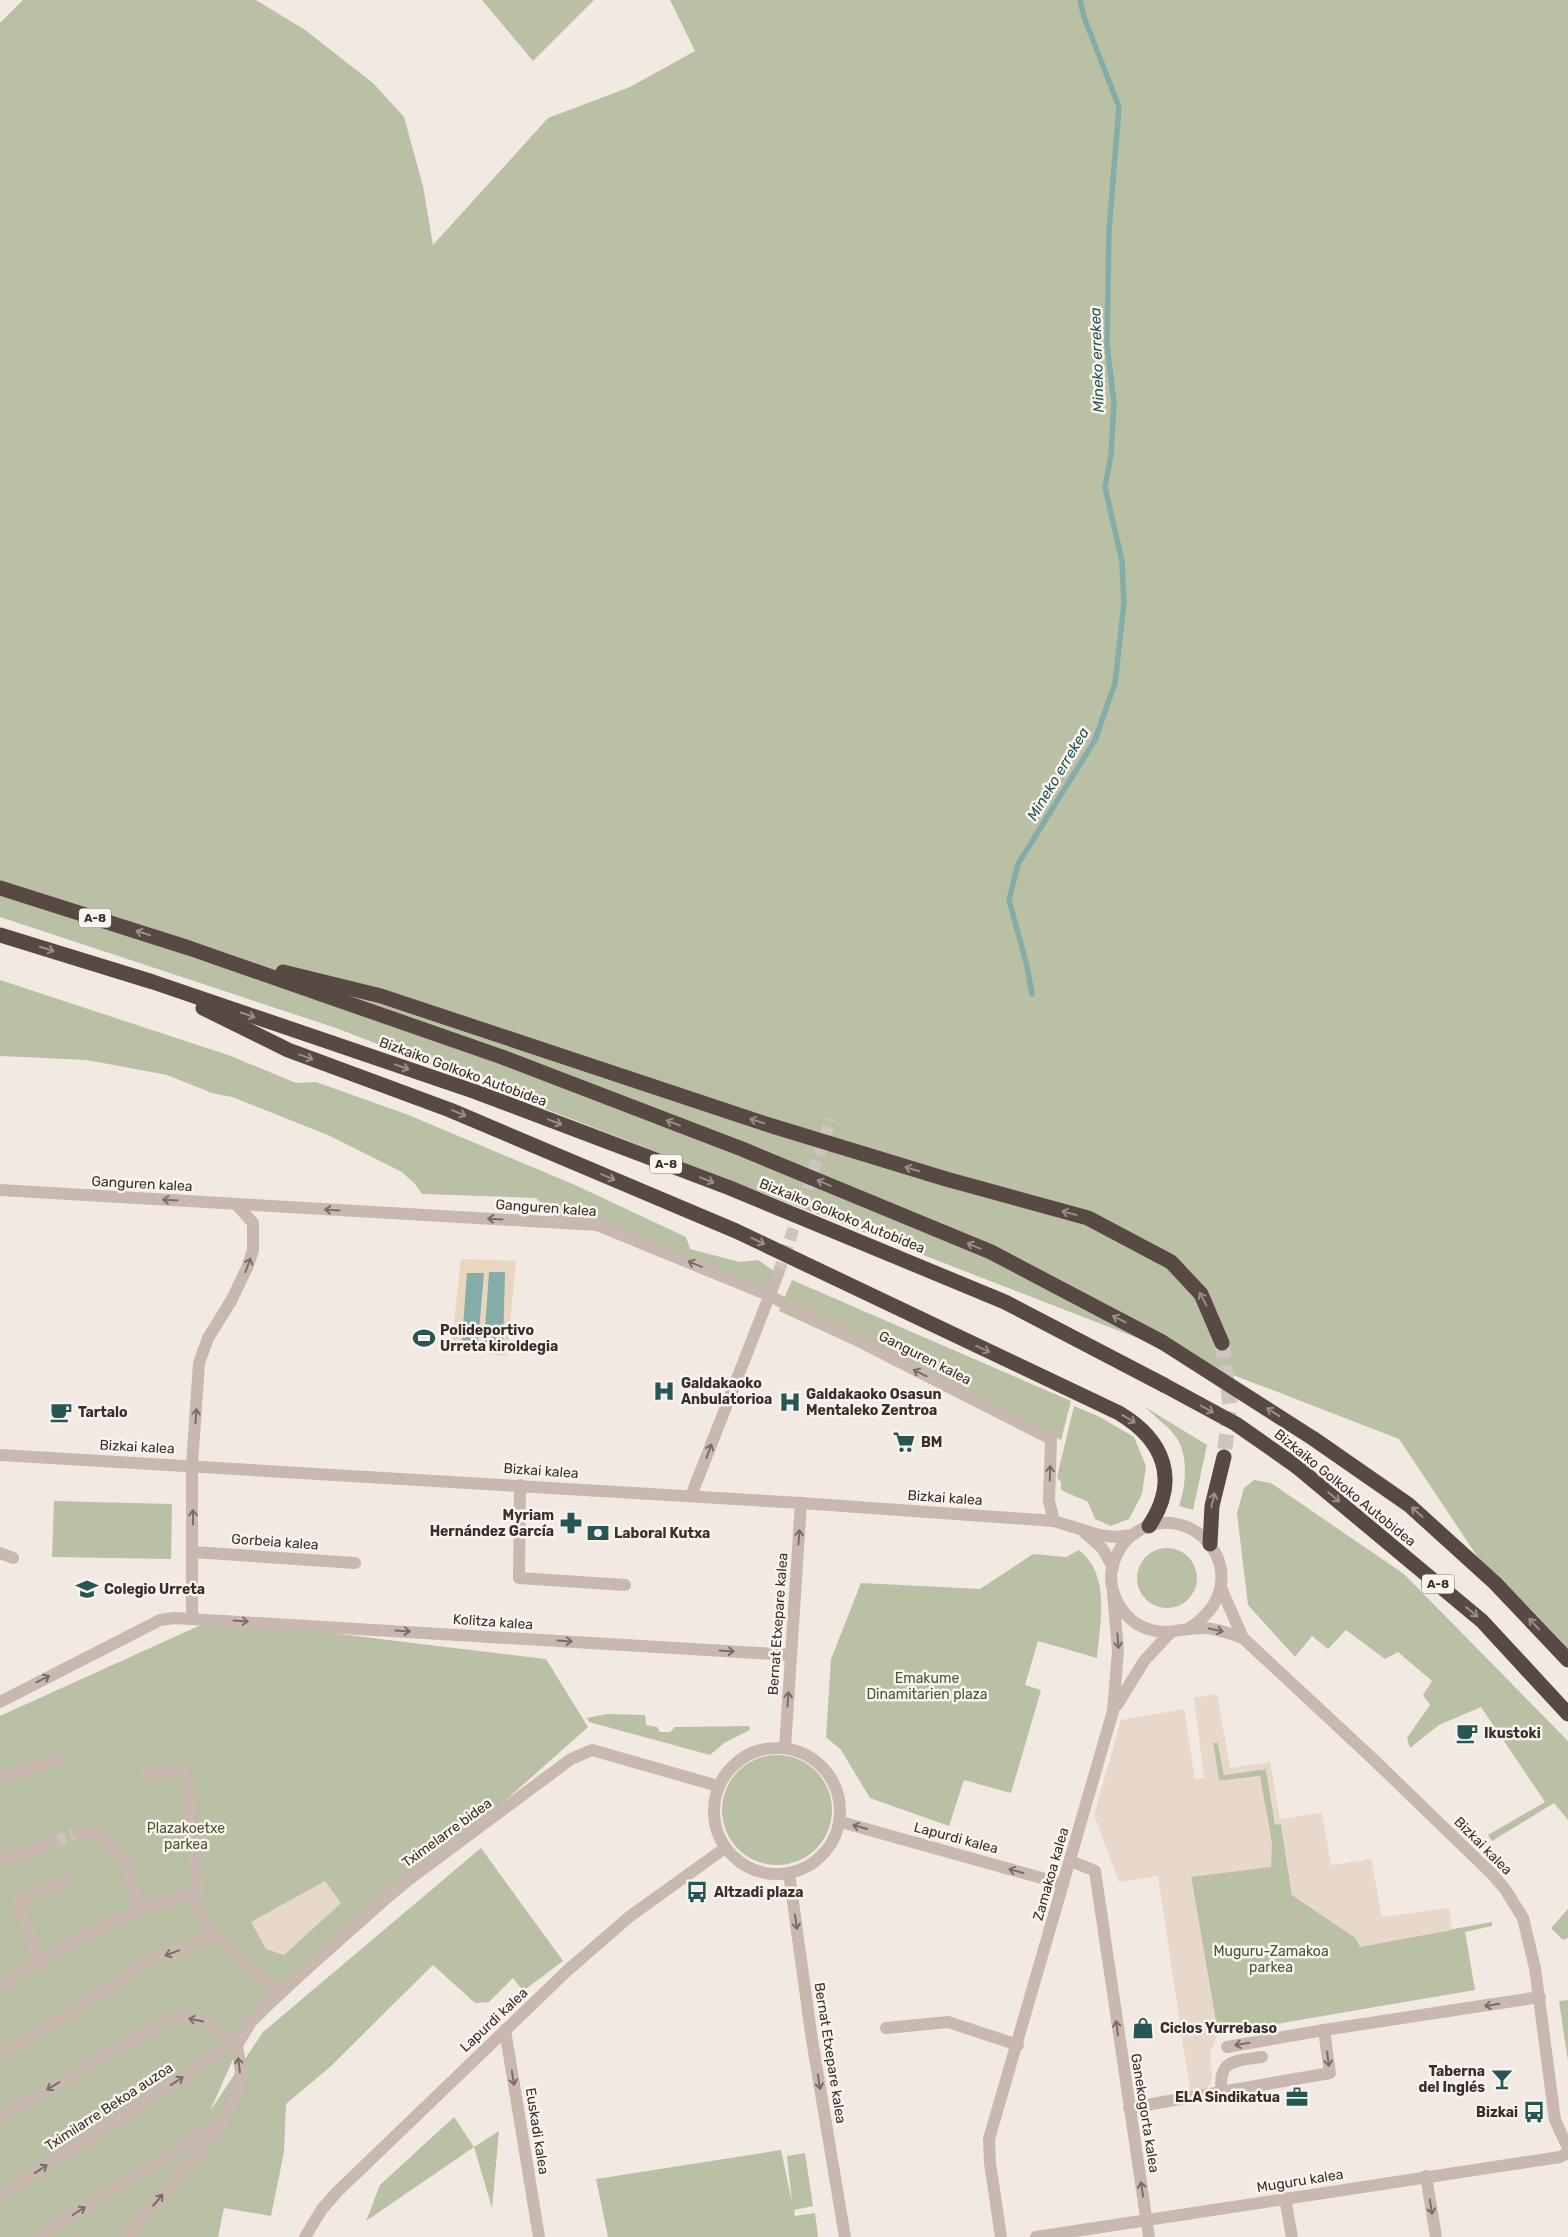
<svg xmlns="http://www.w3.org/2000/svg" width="1568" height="2237" font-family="Rubik,sans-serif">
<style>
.green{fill:#bac0a4}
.sand{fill:#e9d6be}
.plaza{fill:#e8d8cc}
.water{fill:#84adaa}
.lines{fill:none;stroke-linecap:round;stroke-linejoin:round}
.stream{stroke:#84adaa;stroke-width:5.5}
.street-tunnel{stroke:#cdc4bf;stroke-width:12;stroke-dasharray:12 6;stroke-linecap:butt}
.highway-tunnel{stroke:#cdc4bf;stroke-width:15;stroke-dasharray:15 8;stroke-linecap:butt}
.street{stroke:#c9b8af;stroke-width:12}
.highway{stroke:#594945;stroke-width:15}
.highway-bridge{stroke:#594945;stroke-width:15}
.oneway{stroke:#998d89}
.oneway2{stroke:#7a6d68}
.labels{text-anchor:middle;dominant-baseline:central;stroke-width:5;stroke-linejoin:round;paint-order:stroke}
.shield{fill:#faf4ef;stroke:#736a67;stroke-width:1}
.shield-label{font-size:12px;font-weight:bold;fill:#392f2d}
.street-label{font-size:14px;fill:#392f2d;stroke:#faf4ef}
.poi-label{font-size:14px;font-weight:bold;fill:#392f2d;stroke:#faf4ef;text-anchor:start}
.park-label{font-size:14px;fill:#4c5533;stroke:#faf4ef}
.water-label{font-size:15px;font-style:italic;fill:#265755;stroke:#faf4ef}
</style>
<rect width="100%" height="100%" fill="#f2e9e3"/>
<g class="green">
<polygon points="23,0 256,0 305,30 373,83 404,117 423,186 433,245 548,118 630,87 695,51 670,0 1568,0 1568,1661 1495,1583 1399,1439 336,1028 0,917 0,23"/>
<polygon points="482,0 594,0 533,61"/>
<polygon points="0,980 231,1056 296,1083 316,1082 406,1114 575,1185 686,1237 690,1249 740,1262 758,1260 778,1274 768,1295 597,1225 561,1223 536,1198 422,1194 415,1184 402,1172 328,1135 232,1097 212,1093 167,1075 87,1060 0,1056"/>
<polygon points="792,1280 1071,1401 1061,1440 779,1311"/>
<polygon points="1074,1406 1098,1416 1134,1437 1146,1466 1142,1494 1129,1519 1111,1526 1095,1519 1088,1502 1061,1490 1061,1482 1057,1477"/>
<path d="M1145 1407 1207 1445 1193 1510 1179 1506C1186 1486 1189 1456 1176 1437 1168 1426 1155 1417 1145 1407Z"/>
<polygon points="1254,1480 1271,1483 1404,1574 1568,1741 1568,1820 1554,1803 1492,1841 1488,1835 1545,1802 1481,1707 1439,1725 1410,1748 1407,1738 1430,1705 1423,1695 1432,1681 1398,1652 1385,1659 1346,1630 1328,1649 1312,1636 1295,1657 1248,1605 1237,1513 1244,1488"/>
<polygon points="54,1501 172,1504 171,1559 52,1557"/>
<circle cx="1167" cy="1578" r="30"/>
<path d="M1079 1550C1111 1575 1100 1623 1097 1658L1038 1641 1025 1685 1041 1690 1011 1793 964 1780 949 1826 870 1798 841 1750 826 1737 831 1659 861 1583 980 1589 1033 1554 1066 1557Z"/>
<polygon points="214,1619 546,1659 588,1727 245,2032 210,2111 263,2032 481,1848 563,1961 523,1991 513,1978 489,2002 475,2003 433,1965 330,2067 286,2104 284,2152 271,2216 224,2208 218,2237 0,2237 0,1716"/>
<polygon points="607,1714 645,1715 646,1725 657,1727 660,1732 670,1732 675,1727 749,1726 750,1730 724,1743 710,1755 589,1722 587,1718"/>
<polygon points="1213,1743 1218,1743 1224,1775 1266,1769 1275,1824 1281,1824 1292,1895 1356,1938 1360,1946 1492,1922 1492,1926 1465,1932 1475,1990 1218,2034 1191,1877 1260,1776 1219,1781"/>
<circle cx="777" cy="1810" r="55"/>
<polygon points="1568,1909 1568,1938 1563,1940 1551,1928"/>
<polygon points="1568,2000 1568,2061 1559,2001"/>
<polygon points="454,2117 474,2147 499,2131 492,2208 474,2147 366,2221 380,2185"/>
<polygon points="781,2150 792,2202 787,2156 805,2153 813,2206 794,2210 795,2216 815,2213 818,2237 608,2237 596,2179"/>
</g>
<polygon class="sand" points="461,1259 516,1261 507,1356 451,1349"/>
<g class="plaza">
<polygon points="1217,1694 1230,1768 1270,1762 1280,1819 1322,1813 1331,1865 1371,1859 1382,1917 1449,1908 1452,1930 1360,1947 1356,1938 1292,1895 1281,1824 1276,1825 1266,1769 1224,1775 1218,1743 1213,1743 1219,1781 1260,1776 1272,1843 1271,1867 1191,1877 1218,2034 1210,2052 1212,2078 1210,2085 1206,2089 1190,2091 1158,1876 1119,1882 1094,1815 1121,1720 1184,1709 1195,1779 1204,1778 1194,1698"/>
<polygon points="325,1881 341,1903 284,1955 266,1949 251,1922"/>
</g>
<g class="water">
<polygon points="489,1272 505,1272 503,1345 484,1343"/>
<polygon points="467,1273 484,1273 478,1342 462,1340"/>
</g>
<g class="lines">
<polyline class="stream" points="1032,994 1027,966 1009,900 1018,864 1095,740 1115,683 1124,603 1122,561 1105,487 1111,455 1114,403 1107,344 1109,230 1119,107 1084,17 1080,0"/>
<g class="street-tunnel">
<polyline points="778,1274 831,1119"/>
<polyline points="54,1842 78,1833"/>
</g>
<polyline class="highway-tunnel" points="1222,1343 1230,1404 1224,1457"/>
<g class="street">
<polyline points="0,1190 597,1225 768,1295 1051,1439 1049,1501 1054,1521"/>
<polyline points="0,1455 801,1503 1054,1521 1099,1535 1116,1537 1132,1535"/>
<polyline points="520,1485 519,1578 625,1585"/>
<polyline points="691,1496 778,1274"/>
<polyline points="1085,1533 1102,1548 1113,1567"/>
<polyline points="193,1552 355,1563"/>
<polyline points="0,1553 13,1558"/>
<polyline points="1221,1588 1243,1638 1373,1759 1492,1874 1505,1889 1523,1918 1535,1968 1555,2120 1568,2148"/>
<polyline points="192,1618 192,1465 199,1363 208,1338 231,1301 247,1268 253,1250 253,1223 236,1204"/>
<path d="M1188 1629C1266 1580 1191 1489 1131 1536 1120 1545 1112 1561 1111 1576 1111 1594 1121 1614 1137 1624 1164 1639 1176 1628 1203 1628 1216 1628 1231 1634 1243 1638"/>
<polyline points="0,1702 160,1620 174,1618 791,1655"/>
<polyline points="1117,1705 1144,1661 1170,1633"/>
<circle cx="777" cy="1811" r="63"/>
<polyline points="785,1748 801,1503"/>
<polyline points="146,1773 182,1771 187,1781 198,1889 195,1900"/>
<polyline points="0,1777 58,1760"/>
<polyline points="841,1822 1063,1884"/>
<polyline points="78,1833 100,1833 128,1866 138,1910"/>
<polyline points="0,1861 54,1842"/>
<polyline points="1071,1861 1095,1871 1149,2237"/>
<polyline points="789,1873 812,2040 845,2237"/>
<polyline points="195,1900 210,1928 279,1994"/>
<polyline points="40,1961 17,1900 65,1881"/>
<path d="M0 1986C61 1948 115 1914 185 1895L195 1900"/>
<polyline points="886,2028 948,2022 1018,2045"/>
<polyline points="505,2030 539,2237"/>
<polyline points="237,2045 251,2022 270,2003 356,1923 407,1881 571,1759 592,1750 718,1786"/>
<polyline points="1227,2047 1324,2030"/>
<polyline points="0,2057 146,1963 217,1935"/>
<path d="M1222 2093C1217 2059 1235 2061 1262 2057"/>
<polyline points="1129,2108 1330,2073 1324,2030 1540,1997"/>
<polyline points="0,2119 70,2076 175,2016 208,2022 237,2045 241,2072 236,2097 219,2128 127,2237"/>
<polyline points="1426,2176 1436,2237"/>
<polyline points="0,2196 219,2053 237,2045"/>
<polyline points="1285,2198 1292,2237"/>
<polyline points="38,2237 218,2124"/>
<polyline points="305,2237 322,2209 337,2192 568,1970 629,1917 725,1848"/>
<polyline points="1001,2237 990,2163 989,2139 1113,1711 1118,1650 1113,1593"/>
<polyline points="1036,2237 1560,2157 1568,2153"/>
</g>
<g class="highway">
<polyline points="0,888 189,948 502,1057 742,1149 991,1252 1162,1342"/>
<polyline points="0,935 153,982 476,1092 730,1188 1005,1302 1164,1385"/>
<polyline points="283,972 381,996 769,1125 946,1179 1088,1218 1171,1262 1201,1294 1222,1343"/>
<path d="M203 1008 288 1050 450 1110 736 1231 1119 1413C1164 1440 1180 1480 1149 1526"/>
<polyline points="1314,1439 1409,1505 1495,1583 1568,1660"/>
<polyline points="1296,1466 1482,1621 1568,1714"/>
<polyline points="1210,1544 1212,1506 1224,1457"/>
</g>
<g class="highway-bridge">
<polyline points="1162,1342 1314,1439"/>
<polyline points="1164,1385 1236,1424 1296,1466"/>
</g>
</g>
<defs><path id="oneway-shaft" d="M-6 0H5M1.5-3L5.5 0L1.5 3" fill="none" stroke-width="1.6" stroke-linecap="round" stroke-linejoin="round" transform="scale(1.25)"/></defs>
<g class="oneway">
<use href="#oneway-shaft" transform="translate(143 933) rotate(-162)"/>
<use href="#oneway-shaft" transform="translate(47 949) rotate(17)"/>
<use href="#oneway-shaft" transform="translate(248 1015) rotate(19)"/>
<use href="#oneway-shaft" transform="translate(306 1057) rotate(20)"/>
<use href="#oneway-shaft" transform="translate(402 1067) rotate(19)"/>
<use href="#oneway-shaft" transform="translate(459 1113) rotate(23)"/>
<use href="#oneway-shaft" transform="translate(757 1121) rotate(-162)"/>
<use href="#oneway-shaft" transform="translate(555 1122) rotate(21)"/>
<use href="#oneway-shaft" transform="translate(673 1123) rotate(-159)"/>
<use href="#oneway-shaft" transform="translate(912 1169) rotate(-163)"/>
<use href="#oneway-shaft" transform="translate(608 1177) rotate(23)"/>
<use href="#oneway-shaft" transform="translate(707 1180) rotate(21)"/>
<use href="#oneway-shaft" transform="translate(824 1183) rotate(-157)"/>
<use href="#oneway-shaft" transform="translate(1069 1213) rotate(-165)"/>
<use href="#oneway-shaft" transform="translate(758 1241) rotate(26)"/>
<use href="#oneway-shaft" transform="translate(974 1246) rotate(-157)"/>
<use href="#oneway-shaft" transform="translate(1203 1299) rotate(-118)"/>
<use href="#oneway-shaft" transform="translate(1119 1319) rotate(-153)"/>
<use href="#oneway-shaft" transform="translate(983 1349) rotate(25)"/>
<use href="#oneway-shaft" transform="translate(1207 1409) rotate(29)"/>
<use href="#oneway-shaft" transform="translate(1273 1412) rotate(-147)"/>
<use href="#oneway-shaft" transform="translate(1129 1419) rotate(31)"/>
<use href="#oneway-shaft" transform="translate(1334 1497) rotate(40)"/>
<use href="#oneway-shaft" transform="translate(1213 1500) rotate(-77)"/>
<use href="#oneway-shaft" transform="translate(1417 1512) rotate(-138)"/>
<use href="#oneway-shaft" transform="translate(1472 1612) rotate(40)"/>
<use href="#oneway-shaft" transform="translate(1534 1624) rotate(-133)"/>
</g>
<g class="oneway2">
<use href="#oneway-shaft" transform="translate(170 1200) rotate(-177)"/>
<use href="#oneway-shaft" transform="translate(332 1210) rotate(-177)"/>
<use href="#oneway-shaft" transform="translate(495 1219) rotate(-177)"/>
<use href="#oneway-shaft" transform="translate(695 1264) rotate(-158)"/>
<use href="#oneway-shaft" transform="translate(248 1265) rotate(-70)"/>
<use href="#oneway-shaft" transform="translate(920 1373) rotate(-153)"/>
<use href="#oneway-shaft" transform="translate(196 1416) rotate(-86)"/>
<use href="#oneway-shaft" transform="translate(709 1451) rotate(-70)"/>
<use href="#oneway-shaft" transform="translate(1050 1473) rotate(-88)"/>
<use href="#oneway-shaft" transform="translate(193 1517) rotate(-90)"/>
<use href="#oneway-shaft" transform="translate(799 1537) rotate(-86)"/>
<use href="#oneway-shaft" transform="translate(241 1621) rotate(4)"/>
<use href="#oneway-shaft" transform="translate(1216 1630) rotate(12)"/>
<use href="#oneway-shaft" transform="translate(403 1631) rotate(4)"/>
<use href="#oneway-shaft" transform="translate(565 1641) rotate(4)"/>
<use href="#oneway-shaft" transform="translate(1118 1641) rotate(85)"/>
<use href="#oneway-shaft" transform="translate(727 1651) rotate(4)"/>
<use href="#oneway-shaft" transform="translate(43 1679) rotate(-27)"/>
<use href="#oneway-shaft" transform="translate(788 1699) rotate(-86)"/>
<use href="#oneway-shaft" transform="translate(860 1827) rotate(-164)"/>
<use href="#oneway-shaft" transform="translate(1016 1871) rotate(-165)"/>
<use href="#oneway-shaft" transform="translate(796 1922) rotate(82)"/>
<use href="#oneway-shaft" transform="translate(172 1953) rotate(159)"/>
<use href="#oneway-shaft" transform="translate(1492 2005) rotate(171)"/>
<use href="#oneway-shaft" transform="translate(196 2020) rotate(-169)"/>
<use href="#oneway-shaft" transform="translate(1117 2028) rotate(-98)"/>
<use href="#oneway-shaft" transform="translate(1242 2044) rotate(171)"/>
<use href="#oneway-shaft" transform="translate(1328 2059) rotate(83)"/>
<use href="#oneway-shaft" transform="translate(239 2065) rotate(-97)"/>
<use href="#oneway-shaft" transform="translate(513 2078) rotate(81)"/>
<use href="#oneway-shaft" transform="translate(177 2081) rotate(-33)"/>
<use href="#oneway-shaft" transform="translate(819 2082) rotate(81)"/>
<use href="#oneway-shaft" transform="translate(53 2086) rotate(148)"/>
<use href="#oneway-shaft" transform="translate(41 2169) rotate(-33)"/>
<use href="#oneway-shaft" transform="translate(1142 2189) rotate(-99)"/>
<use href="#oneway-shaft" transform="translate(158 2200) rotate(-50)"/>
<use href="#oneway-shaft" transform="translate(1431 2207) rotate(81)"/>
<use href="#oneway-shaft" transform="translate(79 2211) rotate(-32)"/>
</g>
<defs>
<g id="stadium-bare" transform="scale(1.725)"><path d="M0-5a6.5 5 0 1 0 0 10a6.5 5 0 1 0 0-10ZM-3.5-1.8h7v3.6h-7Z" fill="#265755" stroke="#faf4ef" stroke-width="2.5" paint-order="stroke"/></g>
<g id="hospital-bare" transform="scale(1.725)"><path d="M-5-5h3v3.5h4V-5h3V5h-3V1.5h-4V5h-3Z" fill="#265755" stroke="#faf4ef" stroke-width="2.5" paint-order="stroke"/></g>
<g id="cafe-bare" transform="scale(1.725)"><path d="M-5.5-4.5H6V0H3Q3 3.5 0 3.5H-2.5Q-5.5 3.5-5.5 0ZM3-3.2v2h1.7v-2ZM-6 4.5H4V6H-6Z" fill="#265755" stroke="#faf4ef" stroke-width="2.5" paint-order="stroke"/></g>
<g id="supermarket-bare" transform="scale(1.725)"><path d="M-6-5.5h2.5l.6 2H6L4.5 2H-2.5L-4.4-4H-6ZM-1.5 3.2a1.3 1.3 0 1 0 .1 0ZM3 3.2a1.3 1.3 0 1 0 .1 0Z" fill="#265755" stroke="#faf4ef" stroke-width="2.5" paint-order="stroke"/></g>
<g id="pharmacy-bare" transform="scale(1.725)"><path d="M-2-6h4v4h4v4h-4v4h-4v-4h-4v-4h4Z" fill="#265755" stroke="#faf4ef" stroke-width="2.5" paint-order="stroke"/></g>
<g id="bank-bare" transform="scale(1.725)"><path d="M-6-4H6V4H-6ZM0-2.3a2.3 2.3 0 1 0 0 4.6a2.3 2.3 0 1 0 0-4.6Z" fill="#265755" stroke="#faf4ef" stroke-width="2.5" paint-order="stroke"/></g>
<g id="school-bare" transform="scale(1.725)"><path d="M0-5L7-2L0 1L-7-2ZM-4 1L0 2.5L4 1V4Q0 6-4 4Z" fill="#265755" stroke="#faf4ef" stroke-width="2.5" paint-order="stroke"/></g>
<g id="bus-bare" transform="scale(1.725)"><path d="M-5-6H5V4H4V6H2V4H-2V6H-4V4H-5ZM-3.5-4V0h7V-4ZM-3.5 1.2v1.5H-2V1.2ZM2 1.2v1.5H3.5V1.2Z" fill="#265755" stroke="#faf4ef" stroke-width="2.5" paint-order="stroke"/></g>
<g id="shop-bare" transform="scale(1.725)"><path d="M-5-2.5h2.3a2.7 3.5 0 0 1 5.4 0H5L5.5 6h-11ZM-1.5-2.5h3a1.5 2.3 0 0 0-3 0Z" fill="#265755" stroke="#faf4ef" stroke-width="2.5" paint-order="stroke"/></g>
<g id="bar-bare" transform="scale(1.725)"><path d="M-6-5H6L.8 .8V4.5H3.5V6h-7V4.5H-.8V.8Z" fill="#265755" stroke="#faf4ef" stroke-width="2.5" paint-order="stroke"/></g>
<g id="office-bare" transform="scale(1.725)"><path d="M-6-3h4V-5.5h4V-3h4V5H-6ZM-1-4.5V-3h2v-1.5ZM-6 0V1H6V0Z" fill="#265755" stroke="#faf4ef" stroke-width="2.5" paint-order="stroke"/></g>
</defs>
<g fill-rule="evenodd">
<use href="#stadium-bare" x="424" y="1338"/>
<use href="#hospital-bare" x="664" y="1391"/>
<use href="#hospital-bare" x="790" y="1402"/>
<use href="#cafe-bare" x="61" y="1412"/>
<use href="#supermarket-bare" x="904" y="1442"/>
<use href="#pharmacy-bare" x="571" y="1523"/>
<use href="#bank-bare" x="598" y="1533"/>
<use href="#school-bare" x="87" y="1589"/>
<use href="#cafe-bare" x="1467" y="1733"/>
<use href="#bus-bare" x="697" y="1892"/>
<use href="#shop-bare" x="1143" y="2028"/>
<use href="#bar-bare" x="1502" y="2079"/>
<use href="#office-bare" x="1297" y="2097"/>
<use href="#bus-bare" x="1534" y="2112"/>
</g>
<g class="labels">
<g class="shield">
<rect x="79" y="908.5" width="32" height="19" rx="4"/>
<rect x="650" y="1154.5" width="32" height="19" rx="4"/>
<rect x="1422" y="1574.5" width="32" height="19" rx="4"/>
</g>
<g class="shield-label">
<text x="95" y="918">A-8</text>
<text x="666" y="1164">A-8</text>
<text x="1438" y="1584">A-8</text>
</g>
<g class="street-label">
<text transform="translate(463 1072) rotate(20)">Bizkaiko Golkoko Autobidea</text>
<text transform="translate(142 1184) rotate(3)">Ganguren kalea</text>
<text transform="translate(546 1208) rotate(4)">Ganguren kalea</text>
<text transform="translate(842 1216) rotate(22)">Bizkaiko Golkoko Autobidea</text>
<text transform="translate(925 1358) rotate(27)">Ganguren kalea</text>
<text transform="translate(137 1447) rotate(3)">Bizkai kalea</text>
<text transform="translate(541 1471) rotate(4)">Bizkai kalea</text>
<text transform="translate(1345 1488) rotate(39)">Bizkaiko Golkoko Autobidea</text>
<text transform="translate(945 1498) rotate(4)">Bizkai kalea</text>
<text transform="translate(275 1542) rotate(4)">Gorbeia kalea</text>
<text transform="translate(493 1622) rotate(4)">Kolitza kalea</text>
<text transform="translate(778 1624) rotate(-86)">Bernat Etxepare kalea</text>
<text transform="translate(447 1833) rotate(-36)">Tximelarre bidea</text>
<text transform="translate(956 1838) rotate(15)">Lapurdi kalea</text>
<text transform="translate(1483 1846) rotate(45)">Bizkai kalea</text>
<text transform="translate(1051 1874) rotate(-74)">Zamakoa kalea</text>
<text transform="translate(494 2020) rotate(-43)">Lapurdi kalea</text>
<text transform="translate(830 2053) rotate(81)">Bernat Etxepare kalea</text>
<text transform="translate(109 2107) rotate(-33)">Tximilarre Bekoa auzoa</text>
<text transform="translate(1145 2113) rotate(81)">Ganekogorta kalea</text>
<text transform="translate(537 2131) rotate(81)">Euskadi kalea</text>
<text transform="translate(1300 2181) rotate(-9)">Muguru kalea</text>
</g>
<g class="poi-label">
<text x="440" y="1330">Polideportivo<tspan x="440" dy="16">Urreta kiroldegia</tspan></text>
<text x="681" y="1383">Galdakaoko<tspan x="681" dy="16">Anbulatorioa</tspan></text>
<text x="806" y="1394">Galdakaoko Osasun<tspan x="806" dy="16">Mentaleko Zentroa</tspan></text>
<text x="78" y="1412">Tartalo</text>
<text x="921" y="1442">BM</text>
<text x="554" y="1515" text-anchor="end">Myriam<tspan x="554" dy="16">Hernández García</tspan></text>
<text x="614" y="1533">Laboral Kutxa</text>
<text x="104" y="1589">Colegio Urreta</text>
<text x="1484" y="1733">Ikustoki</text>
<text x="714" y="1892">Altzadi plaza</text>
<text x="1160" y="2028">Ciclos Yurrebaso</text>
<text x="1485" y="2071" text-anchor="end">Taberna<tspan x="1485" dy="16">del Inglés</tspan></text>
<text x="1280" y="2097" text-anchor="end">ELA Sindikatua</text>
<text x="1518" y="2112" text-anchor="end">Bizkai</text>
</g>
<g class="park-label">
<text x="927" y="1678">Emakume<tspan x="927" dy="16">Dinamitarien plaza</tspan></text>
<text x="186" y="1828">Plazakoetxe<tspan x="186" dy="16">parkea</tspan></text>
<text x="1271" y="1951">Muguru-Zamakoa<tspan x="1271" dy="16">parkea</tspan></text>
</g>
<g class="water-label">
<text transform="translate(1097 360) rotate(-92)">Mineko errekea</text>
<text transform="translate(1058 774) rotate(-59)">Mineko errekea</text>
</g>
</g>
</svg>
